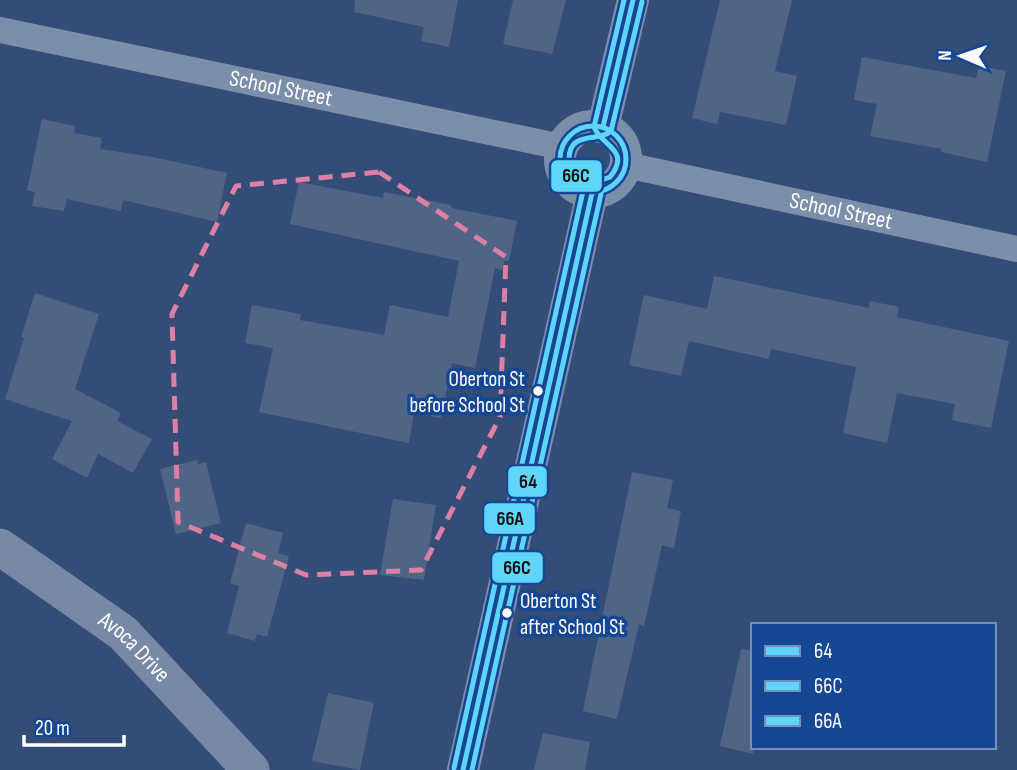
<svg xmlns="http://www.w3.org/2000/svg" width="1017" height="770" font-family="'Sofia Sans Condensed',sans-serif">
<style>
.building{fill:#506586}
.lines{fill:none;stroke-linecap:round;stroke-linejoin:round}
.minor{stroke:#7b8eaa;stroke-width:26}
.tertiary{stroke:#7b8eaa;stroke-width:32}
.secondary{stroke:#7789a6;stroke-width:37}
.bus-1-casing{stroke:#164794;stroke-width:10}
.bus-2-casing{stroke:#164794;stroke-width:10}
.bus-3-casing{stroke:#164794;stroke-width:10}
.bus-1{stroke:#60d5fb;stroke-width:5}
.bus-2{stroke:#60d5fb;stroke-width:5}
.bus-3{stroke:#60d5fb;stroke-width:5}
.marked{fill:none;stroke:#dd80a5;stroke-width:5;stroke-dasharray:14 9;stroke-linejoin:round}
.bus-dot{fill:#fff;stroke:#164794;stroke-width:2.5}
.labels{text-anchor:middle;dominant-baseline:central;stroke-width:7;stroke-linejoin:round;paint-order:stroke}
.bus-label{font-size:21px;fill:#fff;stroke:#164794;text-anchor:end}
.street-label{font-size:23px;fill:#fff;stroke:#164794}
.line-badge{stroke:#164794;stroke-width:2.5}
.pale-badge-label{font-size:19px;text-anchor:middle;font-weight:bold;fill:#111}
</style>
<rect width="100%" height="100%" fill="#334d77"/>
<g class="building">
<polygon points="355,0 458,0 449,47 421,41 424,27 354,12"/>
<polygon points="513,0 566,0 552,54 503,44"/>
<polygon points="720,0 792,0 775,71 797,76 786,125 720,112 717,124 692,118"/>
<polygon points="862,57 976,78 979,66 1006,71 987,162 941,152 942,149 870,136 877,104 854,100"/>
<polygon points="42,119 75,126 74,133 102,138 100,149 153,157 227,173 217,222 123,200 121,211 67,199 64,211 32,206 35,192 27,190"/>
<polygon points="299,182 383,198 384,192 451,205 451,208 517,221 509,261 504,261 502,270 495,268 475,368 452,363 441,418 414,413 409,443 259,412 273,348 245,343 252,305 301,314 300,320 384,335 390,305 448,317 459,261 290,224"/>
<polygon points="714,276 869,308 870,301 899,307 897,317 1009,341 991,428 952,420 955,404 897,393 887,443 843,433 856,367 771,349 769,359 689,341 681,376 629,365 644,295 707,309"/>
<polygon points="35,293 99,314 75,389 121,413 117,421 152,439 133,473 98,454 87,478 52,459 72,421 5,399 24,338 21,337"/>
<polygon points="197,460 198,464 206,462 221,523 176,534 160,469"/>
<polygon points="632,472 673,480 667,508 681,511 674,548 662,545 644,626 639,624 617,719 583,711"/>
<polygon points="393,499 436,505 424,580 380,575"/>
<polygon points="246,523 283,533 278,553 289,556 267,637 257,634 255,641 227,633 239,586 230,583"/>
<polygon points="741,649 753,650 753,754 720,746"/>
<polygon points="328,693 374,703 360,770 312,761"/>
<polygon points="543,733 590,742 585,770 534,770"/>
</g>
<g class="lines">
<g class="minor">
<path id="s1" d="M0 30 562 147"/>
<path id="s2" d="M626 165 1017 249"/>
</g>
<g class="tertiary">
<circle cx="593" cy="159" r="33"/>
<polyline points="603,127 633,0"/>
<polyline points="463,770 592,193"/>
</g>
<path class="secondary" id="s3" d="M0 547 123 633 251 770"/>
<g class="bus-1-casing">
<g id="bus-1">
<circle cx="593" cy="159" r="33"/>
<polyline points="603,127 633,0"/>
<polyline points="463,770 592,193"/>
</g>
</g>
<g class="bus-2-casing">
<path id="bus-2" d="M472 770 601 194 597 186C584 181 570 177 569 161 568 129 599 143 611 131L642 2"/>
</g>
<g class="bus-3-casing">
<path id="bus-3" d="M454 768 583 191 588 185 610 177C632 150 601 146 594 127L624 0"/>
</g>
<use href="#bus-1" class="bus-1"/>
<use href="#bus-2" class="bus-2"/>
<use href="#bus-3" class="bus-3"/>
</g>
<path class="marked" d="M379 172 506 257 500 417 421 570 306 575 178 522 172 314 236 186Z"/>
<g class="bus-dot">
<circle cx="538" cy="391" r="6"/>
<circle cx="507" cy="613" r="6"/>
</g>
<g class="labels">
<g class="bus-label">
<text x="525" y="379">Oberton St<tspan x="525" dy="26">before School St</tspan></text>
<text x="520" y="601" text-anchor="start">Oberton St<tspan x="520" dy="26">after School St</tspan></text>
</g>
<g class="street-label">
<text stroke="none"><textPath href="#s1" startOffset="287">School Street</textPath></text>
<text stroke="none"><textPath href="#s2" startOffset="220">School Street</textPath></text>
<text stroke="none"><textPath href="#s3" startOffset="168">Avoca Drive</textPath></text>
</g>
</g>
<g class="line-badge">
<rect x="550" y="159" width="53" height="34" rx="7" fill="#60d5fb"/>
<rect x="507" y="465" width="41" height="33" rx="7" fill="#60d5fb"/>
<rect x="483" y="502" width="53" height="33" rx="7" fill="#60d5fb"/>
<rect x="491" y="551" width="53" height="33" rx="7" fill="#60d5fb"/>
</g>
<g class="pale-badge-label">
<text x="576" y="182">66C</text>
<text x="528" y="488">64</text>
<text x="510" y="525">66A</text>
<text x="517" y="574">66C</text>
</g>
<rect x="751" y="623" width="245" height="126" fill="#164794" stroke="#7391bf" stroke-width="2"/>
<rect x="765" y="646" width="35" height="10" fill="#60d5fb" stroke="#7391bf" stroke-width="2"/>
<text x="814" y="658" font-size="21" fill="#ffffff">64</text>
<rect x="765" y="681" width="35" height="10" fill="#60d5fb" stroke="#7391bf" stroke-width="2"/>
<text x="814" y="693" font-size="21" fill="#ffffff">66C</text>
<rect x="765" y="716" width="35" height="10" fill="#60d5fb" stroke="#7391bf" stroke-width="2"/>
<text x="814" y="728" font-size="21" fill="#ffffff">66A</text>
<g transform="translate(961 56) rotate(272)" stroke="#164794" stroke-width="5" paint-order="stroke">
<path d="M0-5L12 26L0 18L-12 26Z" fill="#ffffff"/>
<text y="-10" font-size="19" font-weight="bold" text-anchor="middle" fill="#ffffff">N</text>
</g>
<path d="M24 735v10h100v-10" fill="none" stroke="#ffffff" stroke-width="3.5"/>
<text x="35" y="735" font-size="21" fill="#ffffff" stroke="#164794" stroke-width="5" paint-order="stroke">20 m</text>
</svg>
